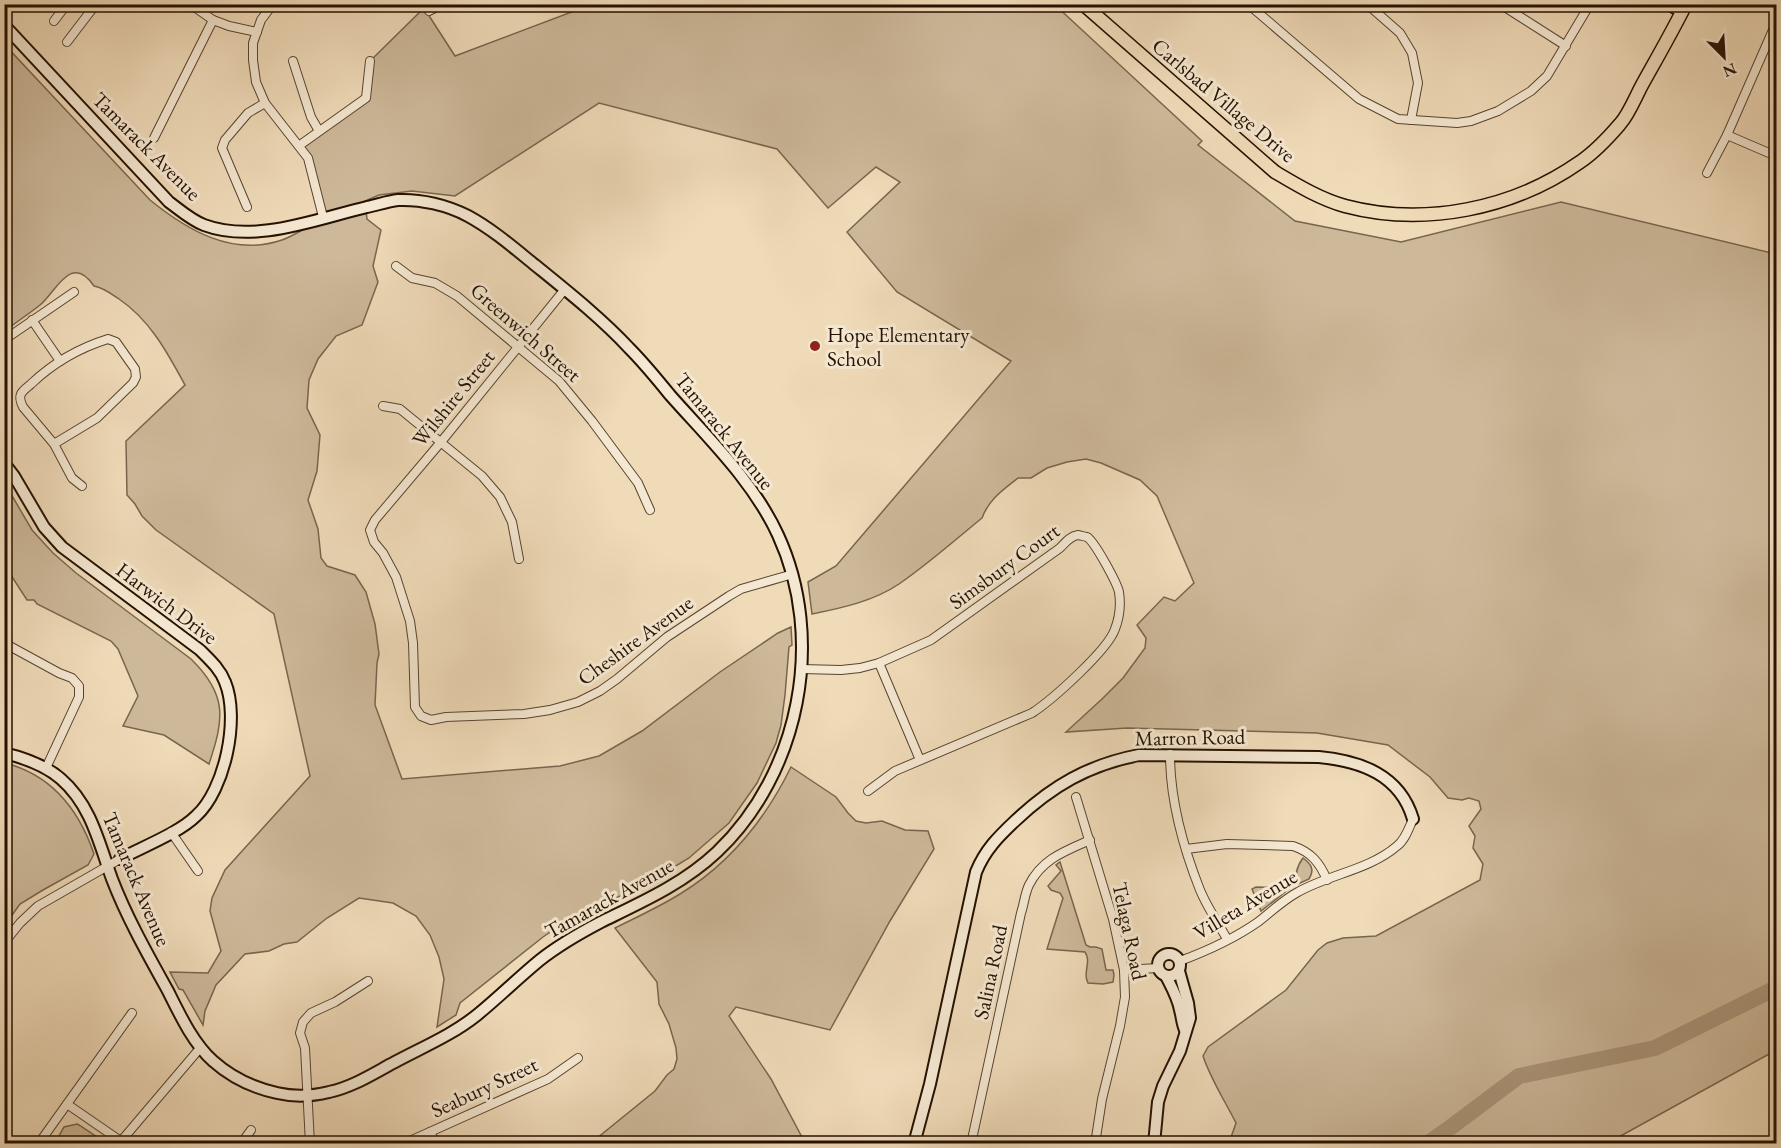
<svg xmlns="http://www.w3.org/2000/svg" width="1781" height="1148" font-family="'EB Garamond',serif">
<style>
.green{fill:#cdb99a;stroke:#78654e;stroke-width:1.5}
.lines{fill:none;stroke-linecap:round;stroke-linejoin:round}
.river{stroke:#ab967a;stroke-width:16}
.street-casing{stroke:#57442f;stroke-width:10}
.secondary-casing{stroke:#241101;stroke-width:14}
.primary-casing{stroke:#241101;stroke-width:15}
.street{stroke:#f5e8d2;stroke-width:8}
.secondary{stroke:#f5e8d2;stroke-width:10}
.primary{stroke:#f0dbb9;stroke-width:12}
.poi-dot{fill:#8f2418;stroke:#f5e8d2;stroke-width:2}
.labels{text-anchor:middle;dominant-baseline:central;stroke-width:6;stroke-linejoin:round;paint-order:stroke}
.street-label{font-size:21px;fill:#241101;stroke:#f5e8d2}
.poi-label{font-size:21px;fill:#241101;stroke:#f5e8d2;text-anchor:start}
</style>
<rect width="100%" height="100%" fill="#f0dbb9"/>
<filter id="stains"><feTurbulence type="fractalNoise" baseFrequency=".00333" numOctaves="4"/><feColorMatrix values="0 0 0 0 .2 0 0 0 0 .09 0 0 0 0 .02 0 0 0 .5 -.17"/></filter>
<radialGradient id="worn" r=".72"><stop offset=".6" stop-color="#630" stop-opacity="0"/><stop offset="1" stop-color="#630" stop-opacity=".3"/></radialGradient>
<g class="green">
<path d="M1054 4 1202 141 1198 145 1295 221 1401 242 1561 202 1776 254V1054H1769L1608 1143H1229L1236 1123C1225 1101 1211 1080 1203 1056L1208 1047 1286 990 1318 950 1327 943 1343 938 1376 936 1480 880 1483 864 1473 848 1475 836 1469 826 1481 809 1479 801 1469 798 1462 800 1448 798 1430 777 1388 745 1317 733 1127 728 1066 732 1102 699 1123 678 1145 648 1146 638 1137 625 1164 597 1175 601 1194 583 1157 496 1140 480 1101 463 1086 459 1067 462 1047 468 1031 478H1018C1003 490 989 499 982 518 955 540 928 564 899 584 874 601 842 608 812 614L808 582 836 566 1011 361 897 292 847 232 900 182 876 167 828 208 777 149 599 103 455 196 412 191 379 195 365 201 367 219 381 230 373 266 378 282 362 325 336 336 318 359 309 380 307 408 320 435 317 471 308 500 318 529 321 558 327 566 355 575 366 592 375 624 379 654 377 663 375 705 402 779 560 766 599 756 642 731 720 672 778 633 791 627 792 645 789 647 785 695 781 725 776 743 757 783 729 823 689 858 643 886 571 918 543 937 460 1003 456 1015 437 1027 444 979 439 957 430 935 416 916 393 903 359 898 327 918 297 942 284 944 269 951 245 954 216 985 205 1011 203 1025 183 990 179 989 170 972 208 973 221 951 210 911 212 898 225 870 310 776 274 614 156 530 142 516 135 504 127 495 126 441 185 385C167 352 150 320 119 299 110 293 104 288 94 286 71 252 56 292 40 305 29 314 16 322 5 331L4 44 150 200C187 230 232 257 282 240 296 235 310 225 323 218L308 158 300 145 366 98 370 61 424 8 455 56 590 5Z"/>
<path d="M4 482 32 530 53 553 76 573 191 659C228 695 224 719 209 764L164 735 123 726 138 696 118 649 111 641 37 604 34 600H27L5 566Z"/>
<path d="M5 763C52 775 79 810 94 854L88 865 43 890 20 904 5 925Z"/>
<path d="M791 767 836 797 848 813 856 821 866 823 882 821 905 830 928 831 934 849 890 921 830 1030 736 1007 729 1016 771 1079 803 1139 810 1143H591L655 1091 667 1075 674 1069 677 1059 676 1048 669 1024 659 1004 657 982 615 928C637 917 659 907 680 894 729 864 766 818 791 767Z"/>
<path d="M1303 858C1311 864 1315 869 1309 879L1298 884C1294 874 1297 866 1303 858Z"/>
<path d="M1060 862 1086 945 1090 947H1096L1102 949 1106 970H1113L1114 975 1113 982 1103 984 1088 983C1082 973 1092 962 1085 952L1047 949 1063 898 1060 893 1051 890 1048 886 1061 871 1056 865Z"/>
<polygon points="1256,887 1288,888 1289,889 1261,911 1252,889"/>
<polygon points="77,1124 79,1125 106,1143 55,1143 64,1127"/>
</g>
<g class="lines">
<polyline class="river" points="1427,1144 1451,1127 1519,1076 1655,1048 1776,988"/>
<g class="street-casing">
<g id="street">
<polyline points="190,4 213,20 229,26 257,32"/>
<polyline points="273,4 261,20 253,43 253,60 256,82 265,103 308,158 323,217"/>
<polyline points="1248,4 1359,99 1398,119 1457,123 1471,121 1498,111 1531,91 1547,76 1590,4"/>
<polyline points="1367,4 1400,33 1412,53 1418,83 1411,120"/>
<polyline points="1500,4 1566,46"/>
<polyline points="429,11 443,4"/>
<polyline points="54,21 67,4"/>
<polyline points="67,42 96,4"/>
<polyline points="293,61 311,117 319,131"/>
<polyline points="1727,135 1776,156"/>
<polyline points="154,138 213,20"/>
<polyline points="300,145 366,98 370,61"/>
<polyline points="1707,173 1727,135 1776,23"/>
<polyline points="247,207 222,148 225,140 248,113 265,103"/>
<polyline points="396,266 412,278 435,283 457,296 559,381 592,421 638,483 650,510"/>
<polyline points="565,289 441,442 375,520 370,530 374,542 383,553 396,577 410,621 413,643 415,707 421,716 431,720 446,717 524,714 550,710 578,702 600,691 617,679 667,637 729,596 741,589 793,574"/>
<polyline points="32,320 60,361"/>
<polyline points="4,340 74,292"/>
<polyline points="383,406 400,409 482,476 500,497 512,522 519,559"/>
<path d="M54 444 97 418 133 383 136 377 135 369 116 342 108 339C79 348 52 364 31 384 28 387 23 390 21 394 19 398 21 403 23 407L54 444 72 478 82 486"/>
<polyline points="4,643 59,673 72,678 79,686 79,697 46,768"/>
<polyline points="879,663 920,760"/>
<path d="M801 669 841 670 860 668 879 663 931 640 1060 548C1065 543 1070 536 1078 535 1079 535 1086 537 1087 537 1095 542 1117 583 1119 592 1121 605 1120 616 1115 629 1108 650 1052 700 1032 713L895 771 868 791"/>
<path d="M1170 754C1170 801 1183 847 1200 890 1207 907 1218 923 1227 939"/>
<polyline points="1076,797 1113,919 1124,970 1125,997 1120,1026 1102,1099 1095,1144"/>
<polyline points="171,832 198,871"/>
<path d="M1186 849 1227 844 1293 846C1311 852 1320 863 1327 880"/>
<polyline points="4,943 20,923 38,906 120,859"/>
<path d="M1180 961C1207 951 1235 938 1258 922 1271 912 1283 900 1298 892 1330 874 1369 870 1397 846 1405 840 1409 828 1413 819"/>
<polyline points="1124,970 1158,968"/>
<polyline points="67,1104 125,1144"/>
<polyline points="430,1132 436,1144"/>
<polyline points="122,1140 201,1047"/>
<polyline points="40,1144 42,1139 132,1013"/>
<polyline points="241,1144 251,1130"/>
<polyline points="310,1144 305,1048 300,1033 303,1022 311,1013 335,1002 368,981"/>
<polyline points="403,1144 548,1079 578,1058"/>
<path d="M971 1144 1021 913C1024 904 1025 893 1029 885 1042 859 1065 851 1090 840"/>
</g>
</g>
<g class="secondary-casing">
<g id="secondary">
<polyline points="1668,4 1682,12"/>
<path d="M4 25 169 202C180 210 191 220 204 225 255 244 316 219 367 207 377 205 388 201 398 200 421 199 447 205 468 216 492 229 514 248 535 265 567 291 601 318 629 348 644 363 657 379 670 395 709 439 753 481 778 535 826 639 800 773 717 852 683 884 642 902 601 922 580 933 559 945 540 960 518 978 498 998 477 1015 452 1035 423 1047 395 1062 374 1073 353 1087 329 1092 313 1096 294 1097 277 1093 254 1088 231 1077 213 1061 193 1043 180 1015 168 991 148 955 127 918 112 879 99 843 91 805 61 779 45 765 25 758 4 753"/>
<path d="M4 463 14 476 44 527 62 547 200 650C210 660 220 669 225 682 240 718 225 790 196 816 179 833 142 847 120 859"/>
<circle cx="1169" cy="965" r="11"/>
<path d="M1166 976C1171 986 1178 998 1180 1010 1182 1017 1182 1023 1185 1030"/>
<path d="M914 1144 930 1084 976 872C985 850 998 837 1015 821 1052 786 1088 765 1139 755L1319 757C1361 761 1400 775 1413 819"/>
<polyline points="1154,1144 1158,1102 1163,1086 1180,1051 1190,1018 1188,1003 1179,971"/>
</g>
</g>
<g class="primary-casing">
<path id="primary" d="M1083 4 1275 172C1297 185 1320 199 1345 206 1424 227 1513 209 1580 162 1595 152 1608 138 1620 124 1629 114 1635 98 1642 85 1657 58 1672 32 1686 4"/>
</g>
<use href="#street" class="street"/>
<use href="#secondary" class="secondary"/>
<use href="#primary" class="primary"/>
</g>
<circle class="poi-dot" cx="815" cy="346" r="6"/>
<g class="labels">
<g class="street-label">
<text transform="translate(1224 100) rotate(40)">Carlsbad Village Drive</text>
<text transform="translate(147 146) rotate(45)">Tamarack Avenue</text>
<text transform="translate(526 332) rotate(41)">Greenwich Street</text>
<text transform="translate(453 398) rotate(-51)">Wilshire Street</text>
<text transform="translate(725 431) rotate(51)">Tamarack Avenue</text>
<text transform="translate(1004 566) rotate(-36)">Simsbury Court</text>
<text transform="translate(167 603) rotate(37)">Harwich Drive</text>
<text transform="translate(635 640) rotate(-36)">Cheshire Avenue</text>
<text transform="translate(1190 737) rotate(-1)">Marron Road</text>
<text transform="translate(137 879) rotate(67)">Tamarack Avenue</text>
<text transform="translate(609 898) rotate(-29)">Tamarack Avenue</text>
<text transform="translate(1245 904) rotate(-31)">Villeta Avenue</text>
<text transform="translate(1130 931) rotate(78)">Telaga Road</text>
<text transform="translate(990 972) rotate(-78)">Salina Road</text>
<text transform="translate(484 1087) rotate(-25)">Seabury Street</text>
</g>
<g class="poi-label">
<text x="827" y="334">Hope Elementary<tspan x="827" dy="24">School</tspan></text>
</g>
</g>
<rect width="1781" height="1148" fill="none" stroke="#f0dbb9" stroke-width="24"/>
<rect x="6" y="6" width="1769" height="1136" fill="none" stroke="#241101" stroke-width="3"/>
<rect x="12" y="12" width="1757" height="1124" fill="none" stroke="#241101" stroke-width="1.5"/>
<g transform="translate(1724 57) rotate(156)" stroke="#f5e8d2" stroke-width="4.5" paint-order="stroke">
<path d="M0-4.5L10 22L0 15L-10 22Z" fill="#241101"/>
<text y="-9" font-size="16" font-weight="bold" text-anchor="middle" fill="#241101">N</text>
</g>
<rect width="100%" height="100%" filter="url(#stains)"/>
<rect width="100%" height="100%" fill="url(#worn)"/>
</svg>
